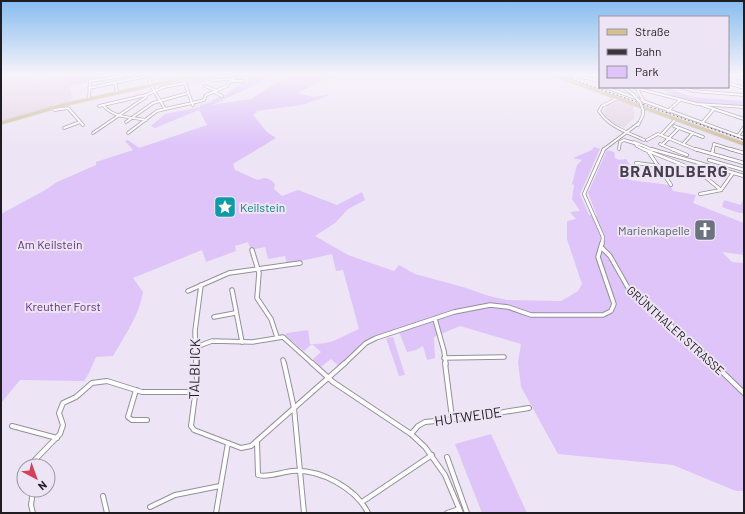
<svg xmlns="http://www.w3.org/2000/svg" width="745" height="514" font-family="Barlow,sans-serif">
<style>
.commercial{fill:#e5d5e7}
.green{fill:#dec4f9}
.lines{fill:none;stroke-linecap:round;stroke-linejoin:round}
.minor-far3-casing{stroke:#958e9d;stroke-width:3.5}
.minor-far2-casing{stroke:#958e9d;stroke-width:4}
.minor-far1-casing{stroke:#958e9d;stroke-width:5.5}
.minor-casing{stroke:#958e9d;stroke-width:6}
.major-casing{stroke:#cecdce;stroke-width:4}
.minor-far3{stroke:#fff;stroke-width:2}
.minor-far2{stroke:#fff;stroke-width:2.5}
.minor-far1{stroke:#fff;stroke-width:3.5}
.minor{stroke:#fff;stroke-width:4}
.major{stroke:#d3c193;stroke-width:2.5}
.rail{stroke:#3b373d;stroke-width:1;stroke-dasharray:1.5 2.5;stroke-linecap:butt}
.minor-bridge-casing{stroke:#958e9d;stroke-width:3.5;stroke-linecap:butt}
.minor-bridge{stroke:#fff;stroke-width:2}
.labels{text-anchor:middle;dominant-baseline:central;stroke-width:4;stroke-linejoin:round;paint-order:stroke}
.culture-label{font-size:12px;fill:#0d838f;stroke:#ede5f5;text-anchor:start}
.worship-label{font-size:12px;fill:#5b616d;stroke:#ede5f5;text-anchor:end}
.park-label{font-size:12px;fill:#5e2e83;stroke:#ede5f5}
.street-label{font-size:12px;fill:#201d22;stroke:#ede5f5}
.near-street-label{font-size:14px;fill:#201d22;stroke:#ede5f5}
.district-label{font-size:16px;font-weight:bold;letter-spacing:1px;fill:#453f4b;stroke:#ede5f5}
</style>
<rect width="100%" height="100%" fill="#ede5f5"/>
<g class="commercial">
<polygon points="1,75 30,75 33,82 64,75 70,86 73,99 68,100 68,103 1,122"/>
<polygon points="206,75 209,75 211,79 205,81 206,82 184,87 182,79"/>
<polygon points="620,100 634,106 634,118 624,128 611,122 603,112 607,105"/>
</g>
<g class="green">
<polygon points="63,75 93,75 95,80 70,86"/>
<path d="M250 75H276L212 105 251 99 289 75H341L324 80 297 93 313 97 329 94 328 96 302 105 256 111 257 112 253 115 267 132 276 138 233 164 235 170 258 180C265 177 270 178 275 184L274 189 282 196 298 190 337 205 362 192 365 200 348 209 335 223 315 236 348 255 394 271 399 265 415 274 463 287 489 296 507 300 561 301 578 291 582 284 567 239V221L576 219 570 212 580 211 572 199 574 185 572 184 577 165 582 160 573 158 592 150 594 147 600 149 580 194 589 215 597 216 588 193 607 150 614 152 615 158 619 160 626 159 630 165 626 168 629 180 670 185 673 191 696 195 693 203 744 223V255L722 252 732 262 744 263V491H736L673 465 558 454 521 387 518 362 521 344 460 326 434 337 435 358 427 360 423 346 416 350 407 352 399 332 376 339 368 344 367 342 340 367 331 359 321 367 313 359 321 352 312 344 304 351 285 335 287 333 308 330 310 344C336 344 337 338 359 329L343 270 336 271 332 254 287 264 285 256 268 259 265 247 251 250 248 242 235 246 236 251 206 262 202 250 133 278 143 292C139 316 125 335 113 356L96 357 89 373 84 381 20 380 1 403V214L47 189 57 182 96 165V162L133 150 125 141 128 140 139 148 207 125 199 110 155 128 151 126 165 114 200 107V105L212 102V100L227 94 244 81 248 82Z"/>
<path d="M661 87H666L692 97 744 101V107C718 105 680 108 661 87Z"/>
<polygon points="744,197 744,213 739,213 722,207 724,200 741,205"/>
<polygon points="393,337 405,375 399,376 386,338"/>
<polygon points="491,434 527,513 482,513 455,444"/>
</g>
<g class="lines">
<g class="minor-far3-casing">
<g id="minor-far3">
<polyline points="147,75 151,84"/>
<polyline points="164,75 166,81"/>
<polyline points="572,75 600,81"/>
<polyline points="728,75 744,79"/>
<polyline points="742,75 744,75"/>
<polyline points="212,80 234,79"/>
<polyline points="232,81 243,81"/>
<polyline points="115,83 117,92"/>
<polyline points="728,83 744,88"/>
<polyline points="150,84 165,109 192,103 182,75"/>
<polyline points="205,86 217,91"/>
<polyline points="605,87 744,138"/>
<polyline points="623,87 633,94"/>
<polyline points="636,87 644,102"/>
<polyline points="681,87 694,91 744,95"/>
<polyline points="89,88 147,76"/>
<polyline points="636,88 697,104 744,107"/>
<polyline points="214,92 222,96"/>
<path d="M618 98 602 106 599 111C609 127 627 132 644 140"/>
<polyline points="89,99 90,81 130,75"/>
<path d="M103 105C113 118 131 117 146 120"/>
<polyline points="193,105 192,103 204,100 206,95 227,86 235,75"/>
<polyline points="702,105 744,119"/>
<polyline points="99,106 146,95"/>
<polyline points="51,108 55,110 68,108 83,125"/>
<polyline points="668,111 680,100"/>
<polyline points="126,122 153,103 188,93"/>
<polyline points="702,123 714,109"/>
<polyline points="638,125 643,115 643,110"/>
<polyline points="674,126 703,137"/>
<polyline points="64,128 80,122"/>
<polyline points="93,133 146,97 146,95 164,87 185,83"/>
<polyline points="128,133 157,111 165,109"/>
<polyline points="661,135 674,121"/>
<polyline points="738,136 744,127"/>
<polyline points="647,140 658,134 697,150"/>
<polyline points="660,144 674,150"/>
<polyline points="683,144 693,133"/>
<polyline points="662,145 679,128"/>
<polyline points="619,149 620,142 624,140 634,143"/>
<polyline points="603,150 639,123"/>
<polyline points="645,150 637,146 634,142 653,150"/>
<polyline points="713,150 714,144 733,150"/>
</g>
</g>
<g class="minor-far2-casing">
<g id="minor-far2">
<polyline points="643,149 648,151 671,185"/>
<polyline points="651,149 744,176"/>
<polyline points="672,149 687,155"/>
<polyline points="695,149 744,163"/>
<polyline points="730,149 744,153"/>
<polyline points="648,151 698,171 721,190"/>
<polyline points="712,154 713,149"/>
<polyline points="709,160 744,170"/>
<polyline points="636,163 659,166"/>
<polyline points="700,194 721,190 733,173"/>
<polyline points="602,244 603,237 584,194 604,149"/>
</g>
</g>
<g class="minor-far1-casing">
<g id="minor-far1">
<polyline points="601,247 610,256 631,293 698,348 714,364"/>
<polyline points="252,250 259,273 257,298 271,319 277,337"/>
<polyline points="232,290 242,342"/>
<polyline points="188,291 229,273 300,263"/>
<polyline points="214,317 235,313"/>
<polyline points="435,319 444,351 446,364"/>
<polyline points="196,347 212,341 252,342 283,337 313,364"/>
<polyline points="444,358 504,357"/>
<polyline points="283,360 284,364"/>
<polyline points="196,364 195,331 201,285"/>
<polyline points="344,364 366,343 376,338 454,312 490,305 508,307 531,315 603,315 611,311 614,304 598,257 602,243"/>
</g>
</g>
<g class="minor-casing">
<g id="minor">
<polyline points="196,363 197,380 191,426 194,430 241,448 251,446 345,363"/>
<polyline points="284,363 294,408 304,513"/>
<polyline points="312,363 333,382 411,434 425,447 445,475 461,513"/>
<polyline points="445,363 452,418"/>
<polyline points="713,363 744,393"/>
<polyline points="136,390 128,417 132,420 147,420"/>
<polyline points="12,426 57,438"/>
<polyline points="411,434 418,426 425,422 467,418 529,408"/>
<path d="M257 442 258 475C268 478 282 472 292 471 320 469 356 488 368 513"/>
<polyline points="447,457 467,513"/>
<polyline points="29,466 60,434 63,425 59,413 63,403 76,397 92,383 107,381 142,392 195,392"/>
<polyline points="24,471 20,474 24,478"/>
<polyline points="33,490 31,505 33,513"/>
<polyline points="103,496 107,513"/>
<polyline points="362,502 432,455"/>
<polyline points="150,507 175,495 220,486"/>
<polyline points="216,513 228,443"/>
<polyline points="447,513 459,509"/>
</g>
</g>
<g class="major-casing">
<g id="major">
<polyline points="554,75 744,144"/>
<polyline points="1,123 67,104 198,75"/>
</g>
</g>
<use href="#minor-far3" class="minor-far3"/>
<use href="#minor-far2" class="minor-far2"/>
<use href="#minor-far1" class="minor-far1"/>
<use href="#minor" class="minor"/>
<use href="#major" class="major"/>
<polyline class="rail" points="560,75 744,140"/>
<g class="minor-bridge-casing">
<polyline id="minor-bridge" points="633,94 640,102 643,110"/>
</g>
<use href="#minor-bridge" class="minor-bridge"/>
</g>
<linearGradient id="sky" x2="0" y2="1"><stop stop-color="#86bcef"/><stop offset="0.51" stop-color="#f7f3fa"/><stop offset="1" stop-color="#f7f3fa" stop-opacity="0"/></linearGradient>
<rect width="745" height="146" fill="url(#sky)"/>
<defs>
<g id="sight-square" transform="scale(1.15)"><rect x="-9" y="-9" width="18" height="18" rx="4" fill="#0f9aa8" stroke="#ede5f5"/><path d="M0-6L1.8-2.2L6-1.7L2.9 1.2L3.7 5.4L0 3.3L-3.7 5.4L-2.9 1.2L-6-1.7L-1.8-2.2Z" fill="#fff"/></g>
<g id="church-square" transform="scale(1.15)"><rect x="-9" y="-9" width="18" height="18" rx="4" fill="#6b7280" stroke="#ede5f5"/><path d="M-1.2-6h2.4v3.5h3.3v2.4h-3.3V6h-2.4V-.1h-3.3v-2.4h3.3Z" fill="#fff"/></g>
</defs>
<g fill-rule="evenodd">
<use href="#sight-square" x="225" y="207"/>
<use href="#church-square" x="705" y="230"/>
</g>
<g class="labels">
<g class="culture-label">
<text x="240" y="207">Keilstein</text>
</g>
<g class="worship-label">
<text x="690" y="230">Marienkapelle</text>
</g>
<g class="park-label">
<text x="50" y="244">Am Keilstein</text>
<text x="63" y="306">Kreuther Forst</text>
</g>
<g class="street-label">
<text transform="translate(676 330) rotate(42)">GRÜNTHALER STRASSE</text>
</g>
<g class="near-street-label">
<text transform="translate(194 369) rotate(-89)">TALBLICK</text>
<text transform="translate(468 416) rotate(-8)">HUTWEIDE</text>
</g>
<g class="district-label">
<text x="674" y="170">BRANDLBERG</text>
</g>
</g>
<rect width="745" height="514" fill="none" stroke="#201d22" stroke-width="4"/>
<rect x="599" y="16" width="130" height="72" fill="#ede5f5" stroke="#9b95a1"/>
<rect x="607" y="29" width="20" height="6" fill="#d3c193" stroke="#9b95a1"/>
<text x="635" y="36" font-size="12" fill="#201d22">Straße</text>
<rect x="607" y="49" width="20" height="6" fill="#3b373d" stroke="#9b95a1"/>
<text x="635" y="56" font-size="12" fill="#201d22">Bahn</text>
<rect x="607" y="66" width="20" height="12" fill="#dec4f9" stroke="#9b95a1"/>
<text x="635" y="76" font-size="12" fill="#201d22">Park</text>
<g transform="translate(36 478) rotate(139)"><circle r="19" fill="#ede5f5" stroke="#9b95a1"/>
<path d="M0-3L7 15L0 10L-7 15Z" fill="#d2425b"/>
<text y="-6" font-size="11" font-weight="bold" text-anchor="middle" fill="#201d22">N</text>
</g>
</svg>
